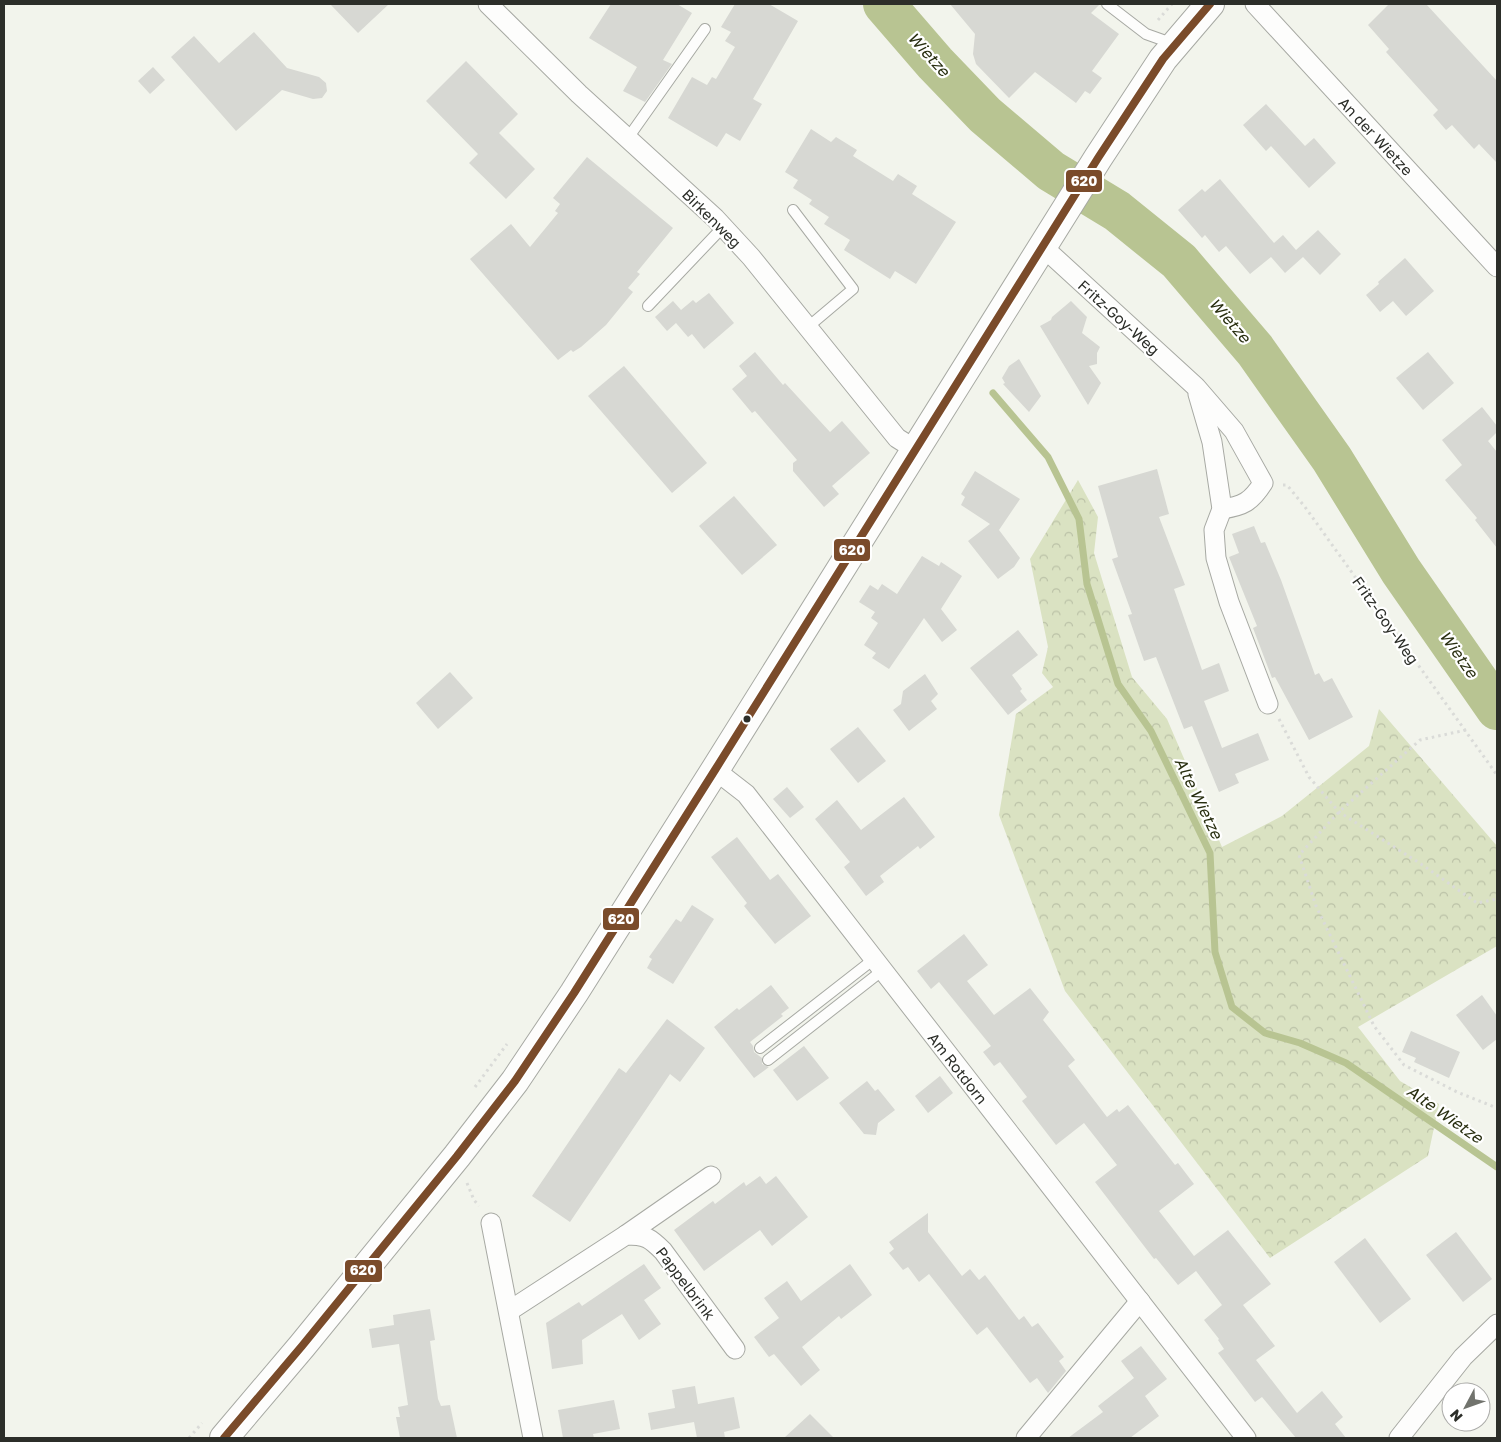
<svg xmlns="http://www.w3.org/2000/svg" width="1501" height="1442" font-family="'Golos Text',sans-serif">
<style>
.forest{fill:url(#forest-crowns)}
.lines{fill:none;stroke-linecap:round;stroke-linejoin:round}
.stream{stroke:#b8c492;stroke-width:7}
.river{stroke:#b8c492;stroke-width:42}
.building{fill:#d7d8d3}
.service-casing{stroke:#a7a9a3;stroke-width:12}
.minor-casing{stroke:#a7a9a3;stroke-width:21}
.secondary-casing{stroke:#a7a9a3;stroke-width:30}
.path{stroke:#dadbd8;stroke-width:3;stroke-dasharray:2.5 4;stroke-linecap:butt}
.service{stroke:#fdfdfc;stroke-width:10}
.minor{stroke:#fdfdfc;stroke-width:19}
.secondary{stroke:#fdfdfc;stroke-width:28}
.bus-1-casing{stroke:#fff;stroke-width:11}
.bus-1{stroke:#7a4b2a;stroke-width:8}
.bus-dot{fill:#2c2e29;stroke:#fff;stroke-width:2}
.labels{text-anchor:middle;dominant-baseline:central;stroke-width:4.5;stroke-linejoin:round;paint-order:stroke}
.street-label{font-size:15px;fill:#2c2e29;stroke:#fff}
.water-label{font-size:16px;font-style:italic;fill:#292f11;stroke:#fff}
.line-badge{stroke:#fff;stroke-width:2}
.badge-label{font-size:14px;text-anchor:middle;font-weight:bold;fill:#fff}
</style>
<defs>
<pattern id="forest-crowns" width="20" height="18" patternUnits="userSpaceOnUse" patternTransform="scale(1.25)"><rect width="20" height="18" fill="#dae2c2"/><path d="M2 6a3 3 0 1 1 6 0M12 15a3 3 0 1 1 6 0" fill="none" stroke="#bbc2a7"/></pattern>
</defs>
<rect width="100%" height="100%" fill="#f2f4ec"/>
<polygon class="forest" points="1078,480 1098,517 1094,553 1132,677 1167,719 1222,847 1282,816 1369,746 1379,709 1497,846 1497,946 1358,1027 1400,1081 1439,1104 1428,1156 1270,1258 1065,991 999,815 1016,714 1053,687 1042,673 1048,647 1030,559"/>
<g class="lines">
<polyline class="stream" points="993,393 1048,457 1079,519 1087,584 1118,684 1151,731 1210,853 1215,952 1232,1007 1265,1033 1300,1043 1346,1063 1497,1167"/>
<polyline class="river" points="884,4 935,63 985,115 1051,171 1117,211 1179,261 1255,350 1332,459 1401,571 1497,709"/>
</g>
<g class="building">
<polygon points="330,4 389,4 358,33"/>
<polygon points="611,4 677,4 692,13 663,60 672,64 645,102 623,91 637,67 589,38"/>
<polygon points="735,4 769,4 798,21 753,99 762,104 740,141 726,133 717,147 668,118 692,77 707,85 712,77 716,79 735,47 725,41 731,32 721,27"/>
<polygon points="950,4 1100,4 1091,13 1119,34 1092,71 1102,78 1090,94 1085,91 1076,103 1035,72 1009,98 976,64 973,54 975,34"/>
<polygon points="1389,4 1426,4 1497,81 1497,163 1479,144 1474,149 1452,125 1446,130 1433,115 1438,110 1386,52 1389,49 1368,25"/>
<polygon points="254,32 287,68 319,77 326,83 327,91 322,98 313,99 282,90 236,131 171,57 194,36 219,63"/>
<polygon points="466,61 518,114 499,133 535,169 506,199 469,163 478,154 426,101"/>
<polygon points="153,67 165,80 150,94 138,81"/>
<polygon points="1266,104 1305,146 1314,138 1336,163 1309,188 1271,146 1266,151 1243,125"/>
<polygon points="811,129 831,142 836,137 857,150 853,156 893,181 898,174 917,186 912,194 956,222 916,284 895,271 890,279 844,250 850,240 824,224 829,217 809,204 812,200 793,188 798,180 785,172"/>
<polygon points="587,157 673,228 637,272 640,274 628,288 633,292 606,325 581,347 573,352 571,350 558,360 470,259 511,224 530,247 558,213 555,211 560,204 553,198"/>
<polygon points="1220,179 1274,243 1283,235 1296,250 1318,230 1341,254 1320,275 1303,257 1285,273 1271,257 1250,274 1226,246 1219,252 1205,235 1202,238 1178,210 1202,189 1205,192"/>
<polygon points="1405,258 1434,291 1406,316 1393,301 1380,312 1366,295 1379,284 1378,282"/>
<polygon points="709,293 734,323 704,349 692,334 688,337 676,323 667,331 655,317 673,301 681,310 693,300 696,303"/>
<polygon points="1071,301 1087,317 1082,333 1100,347 1097,353 1097,364 1089,366 1101,383 1088,405 1040,326 1051,320 1052,317"/>
<polygon points="755,352 783,385 785,383 830,432 842,421 870,453 832,486 839,494 824,507 793,471 793,463 797,460 755,411 752,413 732,389 747,376 739,366"/>
<polygon points="1428,352 1454,383 1423,410 1396,378"/>
<polygon points="1019,359 1041,396 1029,412 1003,384 1005,383 1002,378 1009,366"/>
<polygon points="624,366 707,463 672,493 588,396"/>
<polygon points="1482,407 1497,426 1497,432 1488,441 1497,452 1497,548 1475,520 1477,518 1445,480 1462,465 1442,440"/>
<polygon points="1157,469 1169,514 1159,517 1185,585 1174,589 1202,670 1219,663 1229,691 1204,701 1222,748 1258,733 1269,760 1235,774 1239,783 1219,792 1192,726 1184,729 1156,657 1144,661 1128,615 1132,614 1112,559 1118,557 1098,486"/>
<polygon points="975,471 1020,499 999,530 1020,558 1014,567 998,579 968,541 990,524 961,505 965,497 961,494"/>
<polygon points="734,496 777,545 742,575 699,526"/>
<polygon points="1254,526 1261,543 1265,542 1281,580 1315,675 1319,673 1324,682 1332,678 1353,717 1309,740 1275,677 1272,678 1253,628 1257,626 1229,557 1239,553 1232,534"/>
<polygon points="922,556 939,566 941,562 962,576 941,609 957,630 942,642 924,618 889,669 872,658 876,653 864,645 878,623 871,618 875,612 859,602 870,585 878,590 882,584 897,594"/>
<polygon points="1018,630 1038,655 1012,675 1022,689 1020,691 1027,700 1008,715 970,668"/>
<polygon points="450,672 473,698 438,729 416,703"/>
<polygon points="925,674 938,694 931,701 937,709 909,731 893,710 901,704 903,691"/>
<polygon points="858,727 886,761 858,783 830,749"/>
<polygon points="787,787 804,807 790,818 773,799"/>
<polygon points="904,797 935,837 920,849 918,846 880,876 884,882 866,896 844,867 850,862 815,819 837,800 861,830"/>
<polygon points="737,837 770,880 778,874 811,916 775,944 744,906 747,903 711,857"/>
<polygon points="692,905 714,919 673,984 647,968 652,959 649,957 676,919 681,922"/>
<polygon points="964,934 988,965 967,981 994,1015 1030,988 1049,1012 1043,1020 1075,1060 1068,1066 1107,1117 1117,1109 1119,1112 1128,1105 1175,1165 1178,1163 1194,1184 1159,1211 1194,1256 1228,1230 1271,1284 1243,1305 1275,1346 1256,1360 1297,1413 1322,1391 1343,1417 1335,1424 1346,1438 1296,1438 1262,1397 1255,1402 1218,1353 1224,1349 1218,1340 1219,1339 1204,1320 1222,1305 1196,1271 1178,1285 1156,1258 1154,1259 1095,1182 1117,1165 1084,1123 1056,1145 1022,1101 1027,1097 1000,1062 994,1066 983,1052 991,1046 939,982 931,989 917,971"/>
<polygon points="771,985 789,1008 781,1014 783,1016 750,1042 753,1046 754,1052 762,1058 762,1064 769,1067 754,1078 714,1027 737,1008 739,1010"/>
<polygon points="1482,995 1497,1016 1497,1039 1483,1050 1456,1015"/>
<polygon points="667,1019 705,1048 680,1082 670,1074 570,1222 532,1196 619,1068 626,1073"/>
<polygon points="1411,1031 1460,1052 1449,1078 1414,1062 1416,1058 1402,1052"/>
<polygon points="804,1046 829,1078 797,1101 773,1070"/>
<polygon points="940,1076 953,1093 928,1113 915,1096"/>
<polygon points="867,1081 875,1091 878,1089 895,1110 878,1123 876,1135 864,1134 839,1103"/>
<polygon points="760,1176 766,1184 776,1176 808,1217 772,1246 760,1230 704,1271 674,1230 713,1201 715,1204 744,1182 746,1186"/>
<polygon points="928,1213 928,1232 962,1276 970,1269 979,1280 985,1275 1019,1320 1024,1316 1032,1327 1038,1323 1064,1357 1059,1361 1066,1371 1048,1393 1037,1378 1030,1383 987,1327 977,1335 929,1274 919,1282 908,1267 903,1270 889,1253 894,1249 889,1242"/>
<polygon points="1456,1232 1492,1279 1463,1302 1426,1255"/>
<polygon points="1365,1238 1411,1299 1380,1323 1334,1262"/>
<polygon points="644,1264 661,1288 644,1300 661,1324 639,1340 622,1314 582,1340 583,1364 552,1369 546,1323 579,1302 582,1306"/>
<polygon points="850,1264 872,1295 841,1319 839,1316 802,1347 820,1370 801,1386 774,1354 769,1357 754,1337 779,1318 764,1298 787,1281 801,1301"/>
<polygon points="430,1309 435,1340 430,1341 438,1399 441,1406 450,1405 457,1438 400,1438 396,1417 400,1417 398,1407 408,1405 399,1344 372,1348 369,1329 394,1325 393,1315"/>
<polygon points="1141,1346 1167,1379 1145,1396 1159,1416 1130,1438 1068,1438 1103,1412 1098,1406 1134,1378 1121,1361"/>
<polygon points="695,1386 698,1404 734,1397 740,1428 724,1432 725,1438 697,1438 694,1422 651,1430 648,1413 675,1408 672,1390"/>
<polygon points="614,1400 620,1429 593,1434 594,1438 563,1438 558,1410"/>
<polygon points="810,1414 834,1438 784,1438"/>
</g>
<g class="lines">
<g class="service-casing">
<g id="service">
<polyline points="1107,4 1146,34 1174,44"/>
<polyline points="628,138 705,29"/>
<polyline points="793,210 853,289 808,327"/>
<polyline points="648,306 723,227"/>
<polyline points="760,1048 874,959"/>
<polyline points="768,1060 883,970"/>
</g>
</g>
<g class="minor-casing">
<g id="minor">
<polyline points="488,4 579,94 715,218 751,257 897,438 916,450"/>
<polyline points="1255,4 1497,267"/>
<path d="M1043 247 1196 387 1234 431 1263 483C1251 502 1243 506 1222 509"/>
<polyline points="1198,394 1212,442 1222,509 1214,530 1216,558 1229,602 1268,704"/>
<polyline points="715,770 746,794 1246,1438"/>
<polyline points="491,1223 533,1438"/>
<polyline points="626,1235 711,1176"/>
<path d="M509 1311 626 1235C646 1235 650 1238 663 1251L735 1349"/>
<polyline points="1026,1438 1140,1301"/>
<polyline points="1399,1438 1463,1357 1497,1324"/>
</g>
</g>
<g class="secondary-casing">
<polyline id="secondary" points="224,1438 302,1346 457,1156 515,1081 574,993 715,770 1098,158 1163,59 1210,4"/>
</g>
<g class="path">
<polyline points="1158,20 1172,4"/>
<polyline points="1283,485 1287,485 1305,507 1497,775"/>
<polyline points="1279,719 1309,777 1339,812 1421,864 1477,903 1497,899"/>
<polyline points="1466,730 1420,740 1339,812 1299,855 1316,906 1374,1026 1404,1065 1457,1092 1497,1108"/>
<polyline points="475,1087 507,1044"/>
<polyline points="467,1183 474,1200 479,1206"/>
<polyline points="189,1438 202,1423"/>
</g>
<use href="#service" class="service"/>
<use href="#minor" class="minor"/>
<use href="#secondary" class="secondary"/>
<g class="bus-1-casing">
<polyline id="bus-1" points="224,1438 302,1346 457,1156 515,1081 574,993 715,770 1098,158 1163,59 1210,4"/>
</g>
<use href="#bus-1" class="bus-1"/>
</g>
<circle class="bus-dot" cx="747" cy="719" r="4.5"/>
<g class="labels">
<g class="street-label">
<text transform="translate(1376 136) rotate(47)">An der Wietze</text>
<text transform="translate(712 218) rotate(45)">Birkenweg</text>
<text transform="translate(1119 317) rotate(42)">Fritz-Goy-Weg</text>
<text transform="translate(1386 620) rotate(55)">Fritz-Goy-Weg</text>
<text transform="translate(958 1068) rotate(52)">Am Rotdorn</text>
<text transform="translate(686 1283) rotate(53)">Pappelbrink</text>
</g>
<g class="water-label">
<text transform="translate(929 54) rotate(48)">Wietze</text>
<text transform="translate(1230 320) rotate(49)">Wietze</text>
<text transform="translate(1459 654) rotate(55)">Wietze</text>
<text transform="translate(1199 798) rotate(64)">Alte Wietze</text>
<text transform="translate(1445 1114) rotate(35)">Alte Wietze</text>
</g>
</g>
<g class="line-badge">
<rect x="1065" y="169" width="38" height="24" rx="5" fill="#7a4b2a"/>
<rect x="833" y="538" width="38" height="24" rx="5" fill="#7a4b2a"/>
<rect x="602" y="907" width="38" height="24" rx="5" fill="#7a4b2a"/>
<rect x="344" y="1259" width="39" height="24" rx="5" fill="#7a4b2a"/>
</g>
<g class="badge-label">
<text x="1084" y="186">620</text>
<text x="852" y="555">620</text>
<text x="621" y="924">620</text>
<text x="363" y="1275">620</text>
</g>
<rect width="1501" height="1442" fill="none" stroke="#2c2e29" stroke-width="10"/>
<g transform="translate(1466 1407) rotate(229)"><circle r="24" fill="#ffffff" stroke="#ababa9"/>
<path d="M0-4L9 19L0 12L-9 19Z" fill="#71736d"/>
<text y="-8" font-size="14" font-weight="bold" text-anchor="middle" fill="#2c2e29">N</text>
</g>
</svg>
